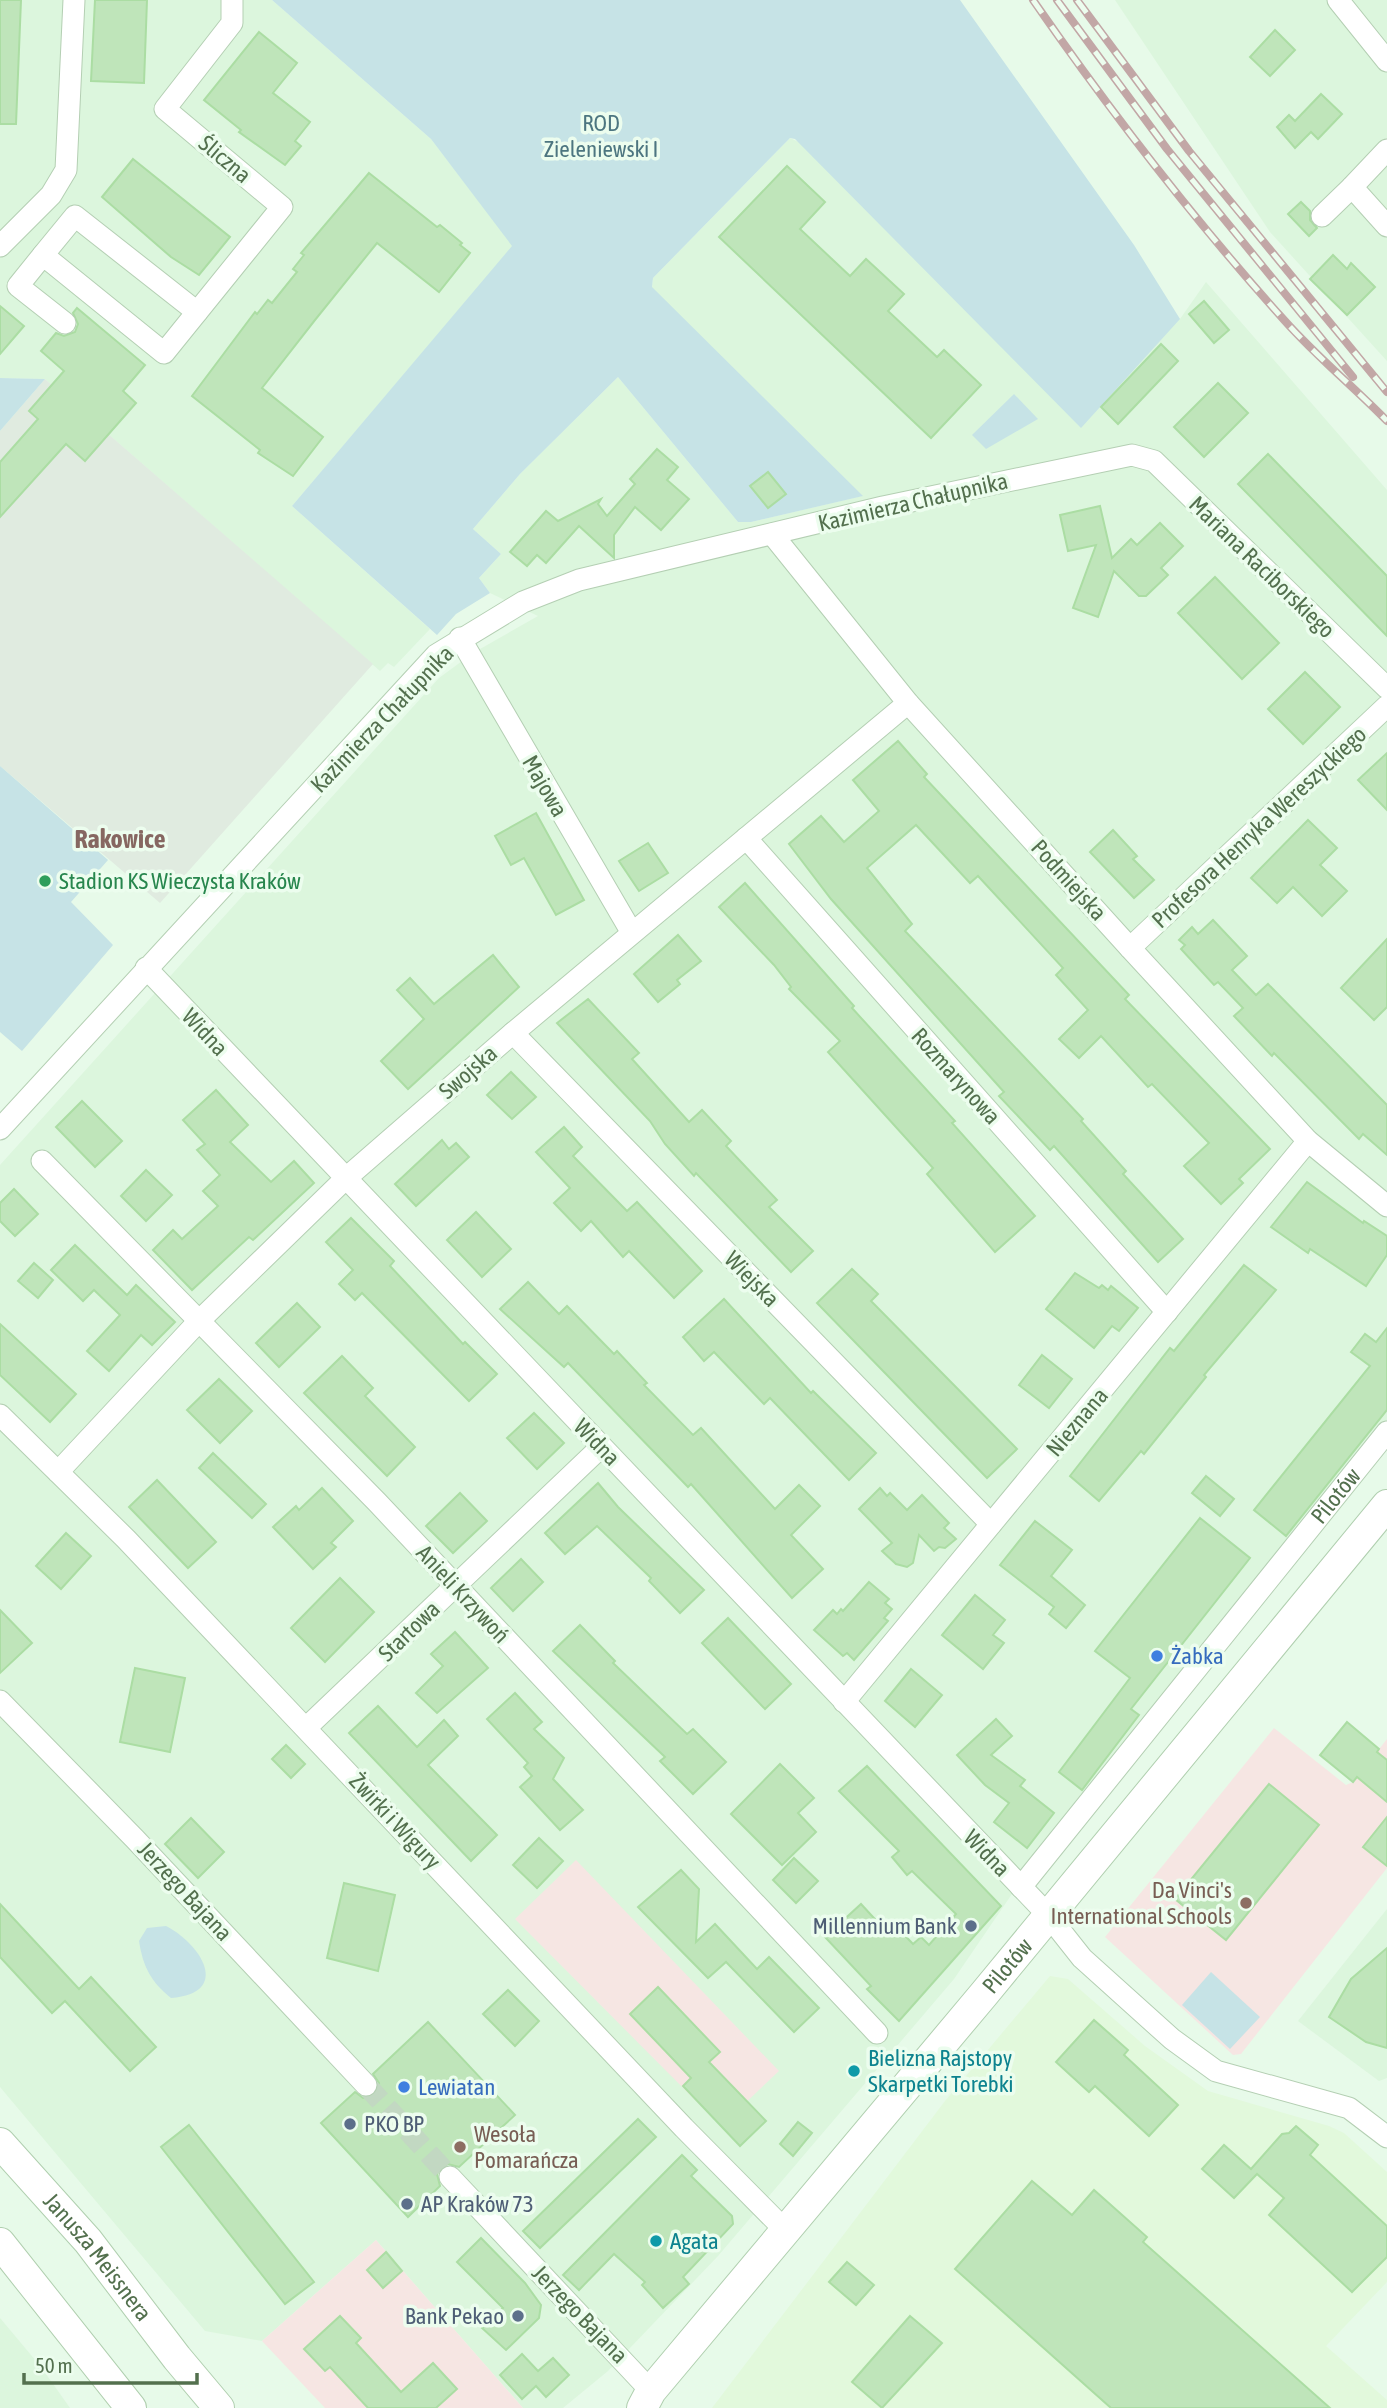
<svg xmlns="http://www.w3.org/2000/svg" width="1387" height="2408" font-family="'Asap Condensed',sans-serif">
<style>
.residential{fill:#dcf6dd}
.commercial{fill:#e2f9dc}
.industrial{fill:#e0ebe0}
.education{fill:#f6e6e3}
.green{fill:#c6e3e6}
.building{fill:#bfe5ba;stroke:#abdda3;stroke-width:2}
.lines{fill:none;stroke-linecap:round;stroke-linejoin:round}
.street-tunnel{stroke:#c2d8c2;stroke-width:21;stroke-dasharray:21 10;stroke-linecap:butt}
.street-casing{stroke:#b4cfb3;stroke-width:23}
.secondary-casing{stroke:#b0cfaf;stroke-width:32}
.street{stroke:#fff;stroke-width:21}
.secondary{stroke:#fff;stroke-width:30}
.rail-casing{stroke:#c2a7a6;stroke-width:8}
.rail{stroke:#ecfdee;stroke-width:5;stroke-dasharray:16;stroke-linecap:butt}
.leisure-dot{fill:#2e9e5b;stroke:#ecfdee;stroke-width:2.5}
.shop-dot{fill:#3f7fe0;stroke:#ecfdee;stroke-width:2.5}
.education-dot{fill:#8d6e63;stroke:#ecfdee;stroke-width:2.5}
.service-dot{fill:#5c6f8a;stroke:#ecfdee;stroke-width:2.5}
.culture-dot{fill:#0f9aa8;stroke:#ecfdee;stroke-width:2.5}
.labels{text-anchor:middle;dominant-baseline:central;stroke-width:7;stroke-linejoin:round;paint-order:stroke}
.park-label{font-size:23px;fill:#4d7680;stroke:#ecfdee}
.street-label{font-size:23px;fill:#53704e;stroke:#ecfdee}
.leisure-label{font-size:23px;fill:#27864d;stroke:#ecfdee;text-anchor:start}
.shop-label{font-size:23px;fill:#366cbe;stroke:#ecfdee;text-anchor:start}
.education-label{font-size:23px;fill:#785e54;stroke:#ecfdee;text-anchor:end}
.service-label{font-size:23px;fill:#4e5e75;stroke:#ecfdee;text-anchor:end}
.culture-label{font-size:23px;fill:#0d838f;stroke:#ecfdee;text-anchor:start}
.quarter-label{font-size:26px;font-weight:bold;fill:#866761;stroke:#ecfdee}
</style>
<rect width="100%" height="100%" fill="#e7fae9"/>
<g class="residential">
<polygon points="0,0 272,0 431,139 513,246 292,506 430,629 394,667 388,663 380,671 45,379 0,378"/>
<polygon points="1115,0 1387,0 1387,361 1270,232"/>
<polygon points="790,138 1180,319 1206,282 1387,490 1387,1433 1014,1891 954,1979 718,2256 608,2371 563,2408 523,2408 376,2240 262,2341 205,2331 0,2087 0,1165 439,678 473,653 538,616 490,593 479,578 501,554 473,529 520,474 618,377 738,522 751,522 862,496 652,288 653,278"/>
<polygon points="1387,1909 1387,2078 1379,2081 1298,2021"/>
<polygon points="0,2318 41,2367 70,2408 0,2408"/>
</g>
<polygon class="commercial" points="1050,1976 1068,1979 1145,2046 1208,2091 1329,2126 1344,2133 1387,2172 1387,2282 1326,2346 1387,2400 1387,2408 712,2408 945,2101"/>
<polygon class="industrial" points="45,379 373,664 160,903 0,766 0,431"/>
<g class="education">
<polygon points="1274,1728 1346,1785 1353,1782 1387,1739 1387,1868 1241,2054 1233,2055 1105,1937"/>
<polygon points="576,1860 779,2071 721,2126 515,1919"/>
<polygon points="376,2240 523,2408 325,2408 262,2341"/>
</g>
<g class="green">
<polygon points="272,0 960,0 1134,245 1180,319 1081,428 795,139 790,138 653,278 652,287 863,496 751,522 738,522 618,377 520,474 473,529 501,554 479,578 490,593 456,614 437,635 292,506 512,246 431,139"/>
<polygon points="0,378 45,379 0,431"/>
<polygon points="1014,394 1038,419 986,449 972,435"/>
<polygon points="0,766 108,860 71,902 113,945 22,1051 0,1032"/>
<path d="M166 1926C201 1944 232 1993 171 1998 151 1982 143 1967 139 1941L147 1928Z"/>
<polygon points="1211,1972 1260,2017 1230,2049 1182,2005"/>
</g>
<g class="building">
<polygon points="0,0 21,0 16,124 0,124"/>
<polygon points="95,0 147,0 144,83 91,81"/>
<polygon points="1275,30 1295,50 1270,76 1250,57"/>
<polygon points="259,32 297,63 273,93 310,122 295,141 301,146 285,165 239,132 241,130 204,100"/>
<polygon points="1321,94 1342,114 1318,139 1311,132 1295,148 1277,127 1289,115 1295,121"/>
<polygon points="133,159 230,237 199,275 171,257 102,197"/>
<polygon points="787,166 825,202 800,229 850,276 866,259 904,294 888,311 937,357 944,350 981,385 931,438 719,237"/>
<polygon points="369,173 437,227 440,225 462,243 460,245 470,253 439,292 377,243 315,320 262,388 323,437 293,476 258,453 260,450 192,396 255,312 257,314 268,300 272,303 297,272 293,269 304,255 301,253"/>
<polygon points="1301,202 1310,211 1310,220 1317,228 1309,236 1288,214"/>
<polygon points="1333,255 1347,269 1351,263 1375,287 1347,315 1310,279"/>
<polygon points="1204,301 1229,330 1214,343 1189,314"/>
<polygon points="0,306 24,326 0,354"/>
<polygon points="77,308 145,365 123,391 136,403 85,461 66,444 0,517 0,462 38,419 29,411 64,371 41,351 56,333 64,336 75,332 78,324 73,313"/>
<polygon points="1161,344 1178,361 1118,424 1101,407"/>
<polygon points="1218,383 1248,413 1204,457 1174,427"/>
<polygon points="657,449 678,467 667,480 689,499 661,530 635,507 614,535 614,558 579,526 546,563 537,555 527,566 510,552 546,511 558,521 601,499 598,504 607,516 635,484 630,479"/>
<polygon points="1268,454 1387,576 1387,636 1238,484"/>
<polygon points="768,472 786,494 768,508 750,486"/>
<polygon points="1100,506 1112,558 1131,539 1137,545 1160,523 1183,546 1161,568 1168,575 1146,596 1139,596 1114,571 1098,617 1073,608 1096,545 1068,551 1060,515"/>
<polygon points="1215,577 1279,643 1242,679 1178,613"/>
<polygon points="1305,672 1340,707 1303,744 1268,709"/>
<polygon points="898,741 927,774 924,777 1129,995 1125,999 1270,1149 1239,1179 1243,1183 1221,1204 1184,1166 1209,1143 1152,1084 1148,1087 1101,1036 1079,1058 1059,1039 1088,1010 1056,975 1063,968 978,876 970,883 916,825 867,868 912,924 905,931 1083,1119 1081,1121 1126,1171 1123,1174 1183,1239 1158,1262 1054,1146 1050,1150 999,1096 1004,1092 831,899 789,844 821,816 844,842 879,811 853,780"/>
<polygon points="1387,753 1387,810 1358,780"/>
<polygon points="536,813 584,900 556,915 524,858 511,865 495,836"/>
<polygon points="1308,820 1337,848 1320,865 1347,891 1322,916 1293,887 1277,903 1251,878"/>
<polygon points="1113,830 1137,856 1133,859 1154,880 1134,898 1090,852"/>
<polygon points="648,843 668,873 639,891 619,861"/>
<polygon points="745,883 854,1006 852,1008 955,1121 952,1123 1035,1216 995,1252 927,1174 933,1168 828,1052 840,1041 789,989 791,987 774,965 719,907"/>
<polygon points="1213,920 1247,956 1232,970 1256,995 1268,984 1387,1105 1387,1155 1363,1134 1359,1139 1274,1053 1272,1056 1234,1016 1243,1008 1218,982 1214,985 1181,949 1185,945 1179,940 1192,927 1198,934"/>
<polygon points="678,935 701,961 677,980 680,984 658,1002 634,974"/>
<polygon points="1387,939 1387,1007 1374,1020 1341,988"/>
<polygon points="493,955 519,987 408,1089 381,1061 424,1019 397,990 410,978 434,1004"/>
<polygon points="588,999 639,1053 632,1059 689,1122 702,1110 731,1141 726,1146 777,1200 769,1207 813,1251 791,1272 696,1173 694,1176 665,1144 650,1121 557,1023"/>
<polygon points="511,1072 536,1097 512,1119 487,1095"/>
<polygon points="216,1090 248,1125 230,1142 271,1182 294,1161 314,1183 253,1240 249,1237 192,1290 153,1250 173,1230 182,1239 218,1206 203,1191 220,1175 197,1150 205,1144 183,1120"/>
<polygon points="82,1101 122,1141 95,1167 56,1127"/>
<polygon points="564,1127 582,1147 573,1156 627,1211 637,1202 702,1271 674,1298 629,1251 623,1257 591,1221 581,1231 554,1203 570,1188 536,1152"/>
<polygon points="442,1140 449,1149 456,1143 469,1157 416,1206 395,1184"/>
<polygon points="146,1170 172,1195 146,1221 121,1196"/>
<polygon points="1307,1182 1363,1223 1364,1221 1387,1236 1387,1255 1366,1286 1310,1249 1308,1253 1271,1227"/>
<polygon points="14,1189 38,1214 15,1236 0,1221 0,1203"/>
<polygon points="476,1212 511,1249 482,1277 447,1240"/>
<polygon points="351,1218 394,1261 390,1266 463,1344 465,1342 497,1374 469,1401 362,1293 355,1300 339,1284 353,1270 326,1242"/>
<polygon points="75,1245 127,1295 136,1285 175,1322 152,1345 141,1335 109,1371 87,1351 120,1315 94,1290 83,1301 51,1270"/>
<polygon points="34,1263 53,1280 38,1298 18,1281"/>
<polygon points="1244,1265 1276,1290 1204,1375 1206,1377 1144,1454 1141,1451 1099,1501 1070,1476 1170,1348 1174,1351"/>
<polygon points="852,1269 878,1294 871,1301 1017,1449 987,1478 817,1303"/>
<polygon points="1075,1273 1099,1288 1102,1285 1108,1290 1111,1286 1138,1308 1119,1331 1112,1326 1094,1348 1046,1309"/>
<polygon points="528,1282 559,1314 567,1306 614,1354 617,1351 647,1383 644,1385 693,1435 701,1428 775,1509 799,1485 820,1506 791,1535 823,1569 792,1598 691,1484 688,1487 568,1363 564,1367 500,1309"/>
<polygon points="724,1299 811,1393 813,1391 876,1453 849,1480 770,1398 764,1404 714,1352 704,1361 683,1337"/>
<polygon points="297,1303 320,1327 279,1367 256,1343"/>
<polygon points="0,1324 76,1394 50,1422 0,1375"/>
<polygon points="1387,1328 1387,1410 1286,1536 1254,1510 1370,1366 1351,1352 1365,1334 1376,1342"/>
<polygon points="1042,1355 1072,1379 1049,1408 1019,1385"/>
<polygon points="342,1356 373,1388 365,1396 415,1447 387,1476 304,1393"/>
<polygon points="219,1379 252,1411 220,1443 187,1410"/>
<polygon points="534,1413 564,1443 537,1469 507,1438"/>
<polygon points="213,1453 266,1504 252,1518 199,1468"/>
<polygon points="1206,1476 1234,1499 1220,1516 1192,1493"/>
<polygon points="157,1480 216,1542 188,1568 129,1507"/>
<polygon points="598,1483 618,1507 704,1590 680,1613 649,1581 651,1578 597,1526 565,1554 545,1533"/>
<polygon points="322,1488 353,1521 331,1543 336,1547 313,1569 273,1527 296,1506 299,1510"/>
<polygon points="880,1488 887,1496 890,1493 907,1510 922,1495 949,1523 944,1528 956,1539 945,1548 939,1547 934,1551 919,1535 913,1563 907,1567 896,1564 882,1551 892,1543 859,1509"/>
<polygon points="460,1493 487,1521 453,1553 426,1526"/>
<polygon points="1200,1518 1250,1558 1131,1709 1139,1715 1082,1790 1059,1772 1130,1678 1095,1651"/>
<polygon points="1035,1521 1072,1550 1051,1576 1085,1605 1066,1628 1049,1614 1054,1607 1000,1565"/>
<polygon points="66,1533 91,1556 61,1589 36,1566"/>
<polygon points="521,1559 543,1582 513,1611 491,1588"/>
<polygon points="340,1578 374,1612 325,1662 291,1628"/>
<polygon points="869,1582 889,1599 885,1603 892,1609 884,1618 888,1621 854,1660 847,1653 843,1656 814,1630 833,1610 837,1614 841,1609 843,1611"/>
<polygon points="975,1595 1005,1620 993,1635 1004,1643 983,1669 942,1635"/>
<polygon points="0,1610 32,1643 0,1673"/>
<polygon points="728,1618 791,1684 765,1709 702,1643"/>
<polygon points="580,1625 615,1661 613,1663 687,1734 693,1729 726,1762 693,1794 660,1761 665,1757 553,1651"/>
<polygon points="455,1632 488,1668 437,1713 416,1693 443,1666 431,1654"/>
<polygon points="135,1668 185,1678 170,1752 120,1742"/>
<polygon points="911,1669 942,1695 915,1727 885,1701"/>
<polygon points="515,1693 542,1722 534,1729 564,1758 553,1779 583,1810 560,1830 520,1787 532,1776 524,1767 528,1763 487,1719"/>
<polygon points="378,1706 417,1747 444,1720 458,1736 428,1765 497,1835 471,1861 349,1733"/>
<polygon points="996,1719 1012,1736 991,1755 1025,1780 1020,1786 1054,1813 1027,1848 994,1822 1009,1803 985,1785 957,1755"/>
<polygon points="1347,1722 1379,1749 1377,1752 1387,1760 1387,1802 1357,1777 1353,1782 1320,1755"/>
<polygon points="286,1745 305,1764 291,1778 272,1759"/>
<polygon points="780,1764 814,1798 798,1813 816,1832 782,1865 731,1814"/>
<polygon points="867,1766 1001,1906 899,2021 867,1989 871,1986 825,1937 861,1904 884,1929 892,1922 913,1944 921,1937 929,1945 956,1914 912,1871 907,1875 892,1857 899,1851 839,1791"/>
<polygon points="1269,1784 1319,1825 1226,1940 1175,1899"/>
<polygon points="1387,1817 1387,1866 1363,1847"/>
<polygon points="191,1818 224,1852 198,1878 165,1844"/>
<polygon points="539,1838 563,1861 537,1888 513,1865"/>
<polygon points="794,1858 818,1881 796,1903 773,1880"/>
<polygon points="681,1870 699,1889 696,1942 715,1924 757,1969 769,1957 819,2008 794,2032 726,1962 708,1978 638,1907"/>
<polygon points="344,1883 395,1895 378,1971 327,1958"/>
<polygon points="0,1904 79,1989 91,1977 156,2047 130,2071 65,2001 52,2013 0,1957"/>
<polygon points="1387,1948 1387,2048 1366,2042 1329,2017 1351,1979"/>
<polygon points="658,1987 720,2052 709,2062 766,2121 740,2146 683,2086 691,2078 630,2014"/>
<polygon points="508,1990 539,2021 515,2046 483,2014"/>
<polygon points="1094,2020 1128,2050 1124,2055 1178,2105 1149,2136 1095,2086 1089,2092 1056,2062"/>
<polygon points="428,2022 515,2115 459,2167 448,2164 442,2167 437,2174 440,2186 408,2217 321,2123 355,2092 363,2098 375,2094 379,2083 373,2074"/>
<polygon points="638,2119 656,2137 540,2248 523,2231"/>
<polygon points="798,2122 812,2133 793,2156 780,2144"/>
<polygon points="189,2125 314,2282 285,2304 161,2147"/>
<polygon points="1296,2126 1318,2145 1310,2155 1387,2226 1387,2257 1352,2292 1269,2215 1284,2198 1257,2174 1234,2198 1202,2169 1224,2145 1251,2169 1282,2134 1289,2133"/>
<polygon points="682,2155 697,2170 691,2176 732,2216 733,2224 683,2277 689,2284 663,2308 642,2285 645,2282 614,2254 579,2290 563,2275"/>
<polygon points="1032,2181 1072,2215 1094,2190 1147,2237 1143,2242 1330,2408 1111,2408 955,2269"/>
<polygon points="481,2238 525,2283 541,2305 539,2318 506,2350 482,2328 503,2308 457,2262"/>
<polygon points="386,2252 402,2271 383,2288 367,2270"/>
<polygon points="847,2262 874,2285 856,2305 829,2282"/>
<polygon points="340,2316 361,2338 356,2343 401,2392 433,2363 457,2389 436,2408 368,2408 330,2367 325,2371 304,2349"/>
<polygon points="910,2316 942,2343 882,2408 852,2382"/>
<polygon points="522,2354 538,2371 553,2358 569,2375 546,2397 536,2386 522,2399 500,2375"/>
</g>
<g class="lines">
<polyline class="street-tunnel" points="366,2085 450,2177"/>
<g class="street-casing">
<g id="street">
<polyline points="1338,0 1387,61"/>
<polyline points="1387,150 1352,187 1387,226"/>
<polyline points="1322,216 1352,187"/>
<polyline points="0,246 51,195 66,170 74,0"/>
<polyline points="43,255 75,216 197,312"/>
<polyline points="65,323 18,286 43,255 164,353 282,207 165,109 232,23 232,0"/>
<polyline points="772,534 908,703 1130,948 1308,1141 1387,1206"/>
<polyline points="460,638 632,933"/>
<polyline points="746,838 1167,1312"/>
<polyline points="1130,948 1387,706"/>
<polyline points="146,968 1048,1915 1082,1958 1172,2039 1216,2071 1349,2108 1387,2137"/>
<polyline points="513,1033 991,1524"/>
<polyline points="0,1129 436,655 523,602 579,580 883,507 1132,455 1154,461 1387,688"/>
<polyline points="42,1161 377,1502 877,2033"/>
<polyline points="0,1415 126,1539 684,2128 786,2231"/>
<polyline points="58,1472 198,1322 345,1179 513,1033 908,703"/>
<polyline points="0,1701 135,1839 366,2085"/>
<polyline points="844,1702 1308,1141"/>
<polyline points="307,1727 601,1447"/>
<path id="s1" d="M1021 1887 1387 1432"/>
<polyline points="450,2177 651,2391"/>
</g>
</g>
<g class="secondary-casing">
<g id="secondary">
<path id="s2" d="M0 2143 88 2241 177 2358 219 2408"/>
<polyline points="0,2243 131,2408"/>
<path id="s3" d="M642 2408 651 2391 984 1994 1387 1505"/>
</g>
</g>
<use href="#street" class="street"/>
<use href="#secondary" class="secondary"/>
<g class="rail-casing">
<g id="rail">
<path d="M1033 0C1110 111 1194 220 1285 321 1317 357 1354 387 1387 421"/>
<polyline points="1057,0 1167,149 1353,377"/>
<polyline points="1077,0 1189,151 1387,392"/>
</g>
</g>
<use href="#rail" class="rail"/>
</g>
<circle class="leisure-dot" cx="45" cy="881" r="7"/>
<g class="shop-dot">
<circle cx="1157" cy="1656" r="7"/>
<circle cx="404" cy="2087" r="7"/>
</g>
<g class="education-dot">
<circle cx="1246" cy="1903" r="7"/>
<circle cx="460" cy="2147" r="7"/>
</g>
<g class="service-dot">
<circle cx="971" cy="1926" r="7"/>
<circle cx="350" cy="2124" r="7"/>
<circle cx="407" cy="2204" r="7"/>
<circle cx="518" cy="2316" r="7"/>
</g>
<g class="culture-dot">
<circle cx="854" cy="2071" r="7"/>
<circle cx="656" cy="2241" r="7"/>
</g>
<g class="labels">
<g class="park-label">
<text x="601" y="123">ROD<tspan x="601" dy="26">Zieleniewski I</tspan></text>
</g>
<g class="street-label">
<text transform="translate(225 159) rotate(40)">Śliczna</text>
<text transform="translate(913 502) rotate(-13)">Kazimierza Chałupnika</text>
<text transform="translate(1262 567) rotate(44)">Mariana Raciborskiego</text>
<text transform="translate(382 719) rotate(-46)">Kazimierza Chałupnika</text>
<text transform="translate(545 786) rotate(60)">Majowa</text>
<text transform="translate(1259 827) rotate(-43)">Profesora Henryka Wereszyckiego</text>
<text transform="translate(1069 880) rotate(48)">Podmiejska</text>
<text transform="translate(205 1032) rotate(47)">Widna</text>
<text transform="translate(468 1072) rotate(-41)">Swojska</text>
<text transform="translate(956 1076) rotate(48)">Rozmarynowa</text>
<text transform="translate(752 1279) rotate(46)">Wiejska</text>
<text transform="translate(1077 1422) rotate(-50)">Nieznana</text>
<text transform="translate(597 1442) rotate(46)">Widna</text>
<text stroke="none"><textPath href="#s1" startOffset="502">Pilotów</textPath></text>
<text transform="translate(463 1594) rotate(47)">Anieli Krzywoń</text>
<text transform="translate(409 1631) rotate(-44)">Startowa</text>
<text transform="translate(395 1821) rotate(47)">Żwirki i Wigury</text>
<text transform="translate(987 1853) rotate(46)">Widna</text>
<text transform="translate(185 1891) rotate(47)">Jerzego Bajana</text>
<text stroke="none"><textPath href="#s3" startOffset="574">Pilotów</textPath></text>
<text stroke="none"><textPath href="#s2" startOffset="150">Janusza Meissnera</textPath></text>
<text transform="translate(580 2314) rotate(46)">Jerzego Bajana</text>
</g>
<g class="leisure-label">
<text x="59" y="881">Stadion KS Wieczysta Kraków</text>
</g>
<g class="shop-label">
<text x="1171" y="1656">Żabka</text>
<text x="418" y="2087">Lewiatan</text>
</g>
<g class="education-label">
<text x="1232" y="1890">Da Vinci's<tspan x="1232" dy="26">International Schools</tspan></text>
<text x="474" y="2134" text-anchor="start">Wesoła<tspan x="474" dy="26">Pomarańcza</tspan></text>
</g>
<g class="service-label">
<text x="957" y="1926">Millennium Bank</text>
<text x="364" y="2124" text-anchor="start">PKO BP</text>
<text x="421" y="2204" text-anchor="start">AP Kraków 73</text>
<text x="504" y="2316">Bank Pekao</text>
</g>
<g class="culture-label">
<text x="868" y="2058">Bielizna Rajstopy<tspan x="868" dy="26">Skarpetki Torebki</tspan></text>
<text x="670" y="2241">Agata</text>
</g>
<g class="quarter-label">
<text x="120" y="839">Rakowice</text>
</g>
</g>
<path d="M24 2373v10h173v-10" fill="none" stroke="#53704e" stroke-width="3.5"/>
<text x="35" y="2373" font-size="21" fill="#53704e" stroke="#ecfdee" stroke-width="5" paint-order="stroke">50 m</text>
</svg>
